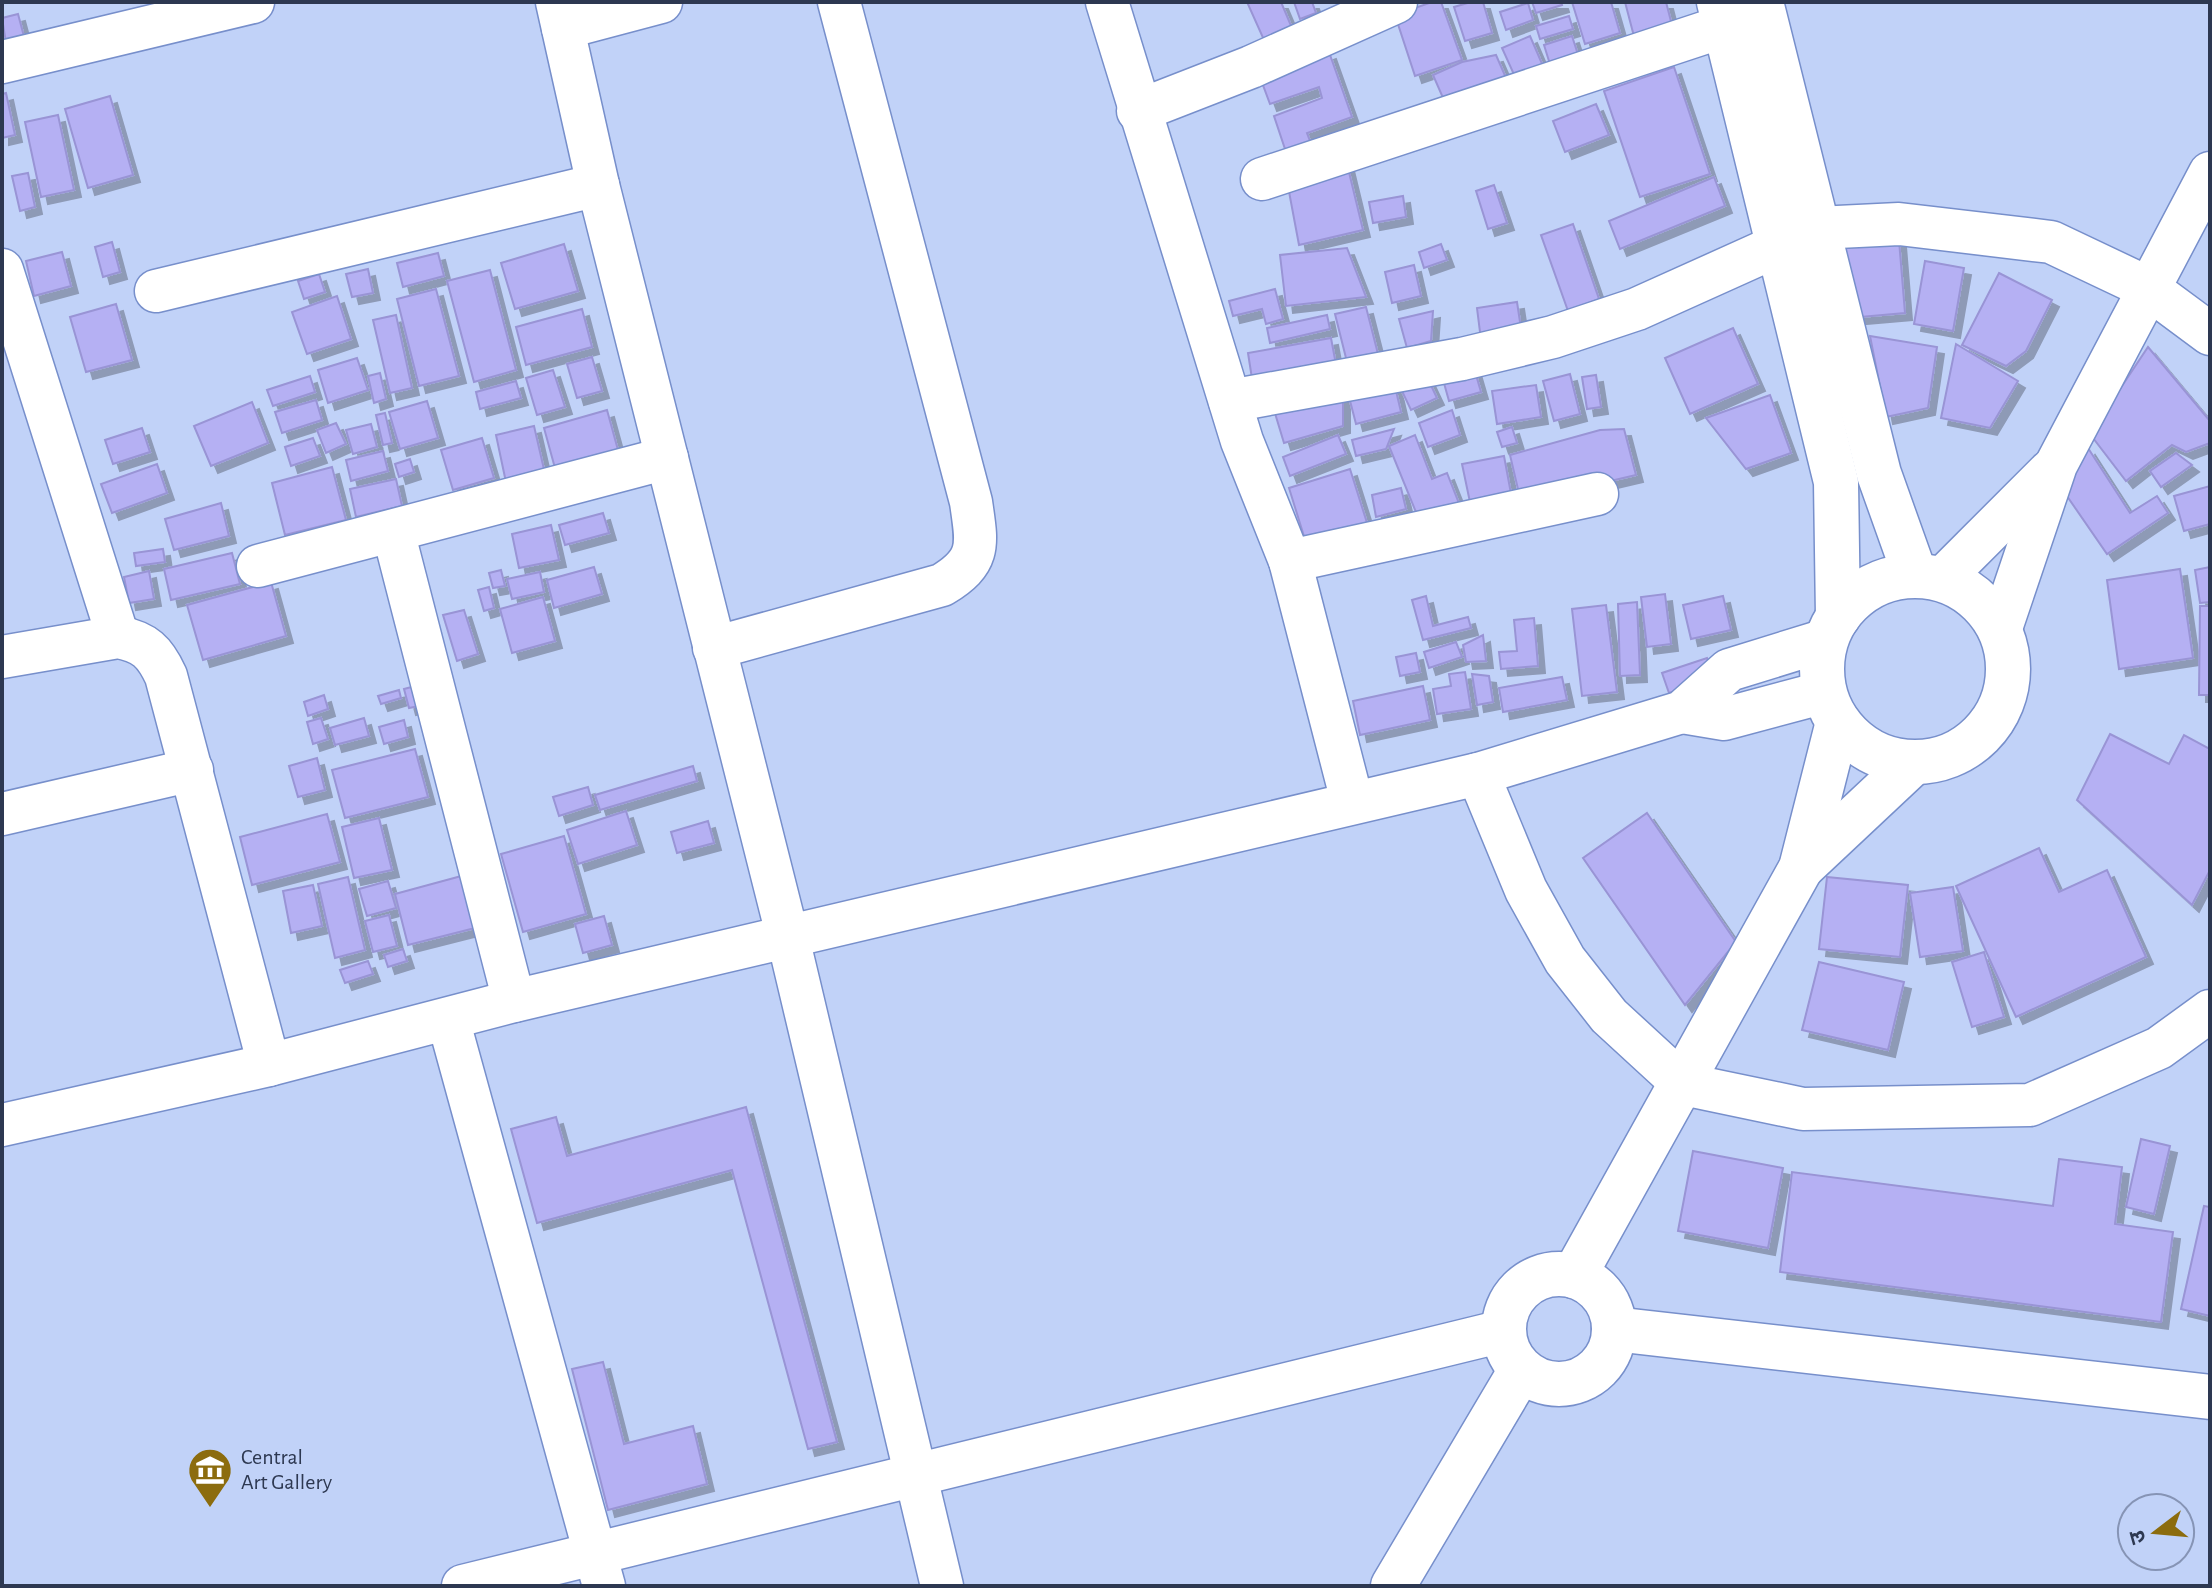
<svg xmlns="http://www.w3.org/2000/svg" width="2212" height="1588" font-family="'Alegreya Sans','Noto Sans Devanagari',sans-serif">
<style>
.building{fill:#b5b0f3;stroke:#9994d5;stroke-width:2;filter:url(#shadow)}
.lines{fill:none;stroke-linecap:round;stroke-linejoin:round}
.minor-casing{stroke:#778fcb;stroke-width:45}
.tertiary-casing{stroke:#778fcb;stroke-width:47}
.minor{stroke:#fff;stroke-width:42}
.tertiary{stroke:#fff;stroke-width:44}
.labels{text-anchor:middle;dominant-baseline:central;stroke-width:7;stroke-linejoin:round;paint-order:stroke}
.poi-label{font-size:22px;fill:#2d3851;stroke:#c1d2f8;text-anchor:start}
</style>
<defs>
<filter id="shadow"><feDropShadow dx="7" dy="7" stdDeviation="0" flood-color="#0004"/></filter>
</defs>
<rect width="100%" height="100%" fill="#c1d2f8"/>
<g class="building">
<polygon points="1247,2 1281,2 1292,28 1264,40"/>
<polygon points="1294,2 1312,2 1316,13 1300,19"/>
<polygon points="1432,2 1441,2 1462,60 1415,76 1395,15"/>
<polygon points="1471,2 1483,2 1492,33 1465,41 1454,7"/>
<polygon points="1532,2 1561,2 1562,5 1536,13"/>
<polygon points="1572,2 1611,2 1620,33 1585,44"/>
<polygon points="1625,2 1666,2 1674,33 1636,44"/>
<polygon points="1528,3 1533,20 1506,30 1500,12"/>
<polygon points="18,14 26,44 7,49 2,18"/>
<polygon points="1569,16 1573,29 1540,39 1536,26"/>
<polygon points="1530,36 1543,66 1516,79 1502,48"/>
<polygon points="1572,36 1581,64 1553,74 1544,45"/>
<polygon points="1329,52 1352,117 1307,133 1313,149 1288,158 1274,116 1322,98 1319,87 1270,104 1260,77"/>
<polygon points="1496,55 1510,87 1450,114 1433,75 1462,62"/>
<polygon points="1674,67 1710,174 1640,197 1604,91"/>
<polygon points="6,93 15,135 2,138 2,94"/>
<polygon points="110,96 133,175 88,188 65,109"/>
<polygon points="1596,104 1609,135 1565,152 1553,121"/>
<polygon points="58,115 74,190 41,197 25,122"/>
<polygon points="1347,164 1363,230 1299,245 1287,181"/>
<polygon points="28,173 35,207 20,211 12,176"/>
<polygon points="1714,177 1725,206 1620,249 1609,221"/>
<polygon points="1494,185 1507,223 1488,229 1476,191"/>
<polygon points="1403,196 1406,217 1373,223 1369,202"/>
<polygon points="1573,224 1599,299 1568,311 1541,235"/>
<polygon points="1899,240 1905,313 1849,318 1843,244"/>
<polygon points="112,242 120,272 103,277 95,247"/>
<polygon points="564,244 578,291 515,309 501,263"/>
<polygon points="1441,244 1447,260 1424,268 1419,252"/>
<polygon points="1347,248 1366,297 1286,306 1280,255"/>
<polygon points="62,252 71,286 34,296 26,261"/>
<polygon points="438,253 444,276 403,287 397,263"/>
<polygon points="1925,261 1964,268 1953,331 1914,324"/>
<polygon points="1414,265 1421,296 1392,303 1385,272"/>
<polygon points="368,269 373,293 352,297 346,274"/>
<polygon points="490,270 516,370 474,382 447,281"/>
<polygon points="1999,273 2052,300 2026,351 2006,366 1962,345"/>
<polygon points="319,274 325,292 304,299 298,281"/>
<polygon points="436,289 459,376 419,386 397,299"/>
<polygon points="1275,289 1283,319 1266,324 1262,309 1233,316 1229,301"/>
<polygon points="337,296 351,339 307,354 292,312"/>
<polygon points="1517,302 1522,335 1481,340 1477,308"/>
<polygon points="116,304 132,360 86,372 70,317"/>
<polygon points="1366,307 1378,354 1347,362 1335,314"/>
<polygon points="582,309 592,347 526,365 516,327"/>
<polygon points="1433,311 1431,341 1407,348 1399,319"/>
<polygon points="396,315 412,388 390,393 373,320"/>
<polygon points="1327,315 1330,329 1270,343 1267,328"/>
<polygon points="1733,328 1758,384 1690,414 1665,358"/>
<polygon points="1870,336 1937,347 1928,408 1886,417"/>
<polygon points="1331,338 1337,370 1253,385 1248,353"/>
<polygon points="1956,344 2018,381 1990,428 1941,418"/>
<polygon points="2148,347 2210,421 2210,443 2186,452 2172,445 2126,481 2090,434"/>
<polygon points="592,357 602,391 577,398 567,364"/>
<polygon points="357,358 368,390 328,403 318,370"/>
<polygon points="1474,368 1481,392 1449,401 1442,376"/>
<polygon points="553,370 565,407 537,415 526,378"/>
<polygon points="380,373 386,399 374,403 368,376"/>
<polygon points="1570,374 1580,414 1554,421 1543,381"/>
<polygon points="1596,375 1601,407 1587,409 1582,377"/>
<polygon points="310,376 315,392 273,406 267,390"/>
<polygon points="1427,377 1437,398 1411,410 1401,389"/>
<polygon points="1393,378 1401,412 1356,424 1347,389"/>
<polygon points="516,381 521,398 480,409 476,392"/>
<polygon points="1536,385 1541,417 1497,424 1492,391"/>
<polygon points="1343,390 1343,426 1284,443 1274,410"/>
<polygon points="1770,395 1791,453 1746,469 1706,418"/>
<polygon points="316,400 322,420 282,433 275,412"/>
<polygon points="427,401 438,438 400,449 389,412"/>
<polygon points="252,402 268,443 211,466 194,426"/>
<polygon points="607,410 621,461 558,479 544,428"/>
<polygon points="1452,410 1460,435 1428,447 1419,423"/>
<polygon points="385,413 392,443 383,445 376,415"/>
<polygon points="336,423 346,444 326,453 317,430"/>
<polygon points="371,424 377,447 353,454 346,430"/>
<polygon points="534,426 546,478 507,487 496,435"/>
<polygon points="1512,427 1517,443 1502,447 1497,432"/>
<polygon points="142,428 150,452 113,464 105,440"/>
<polygon points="1394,429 1386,449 1356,456 1352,440"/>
<polygon points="1624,429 1636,475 1521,502 1510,455 1600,430"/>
<polygon points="1338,435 1346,454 1290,476 1283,457"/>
<polygon points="1415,435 1432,479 1447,473 1460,506 1420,522 1389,446"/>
<polygon points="313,438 320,456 291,466 285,447"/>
<polygon points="482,438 494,478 453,490 441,450"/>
<polygon points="2088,448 2130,513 2157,496 2168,513 2107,554 2060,486"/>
<polygon points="383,451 388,471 351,481 346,460"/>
<polygon points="2176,453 2192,465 2161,487 2150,471"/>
<polygon points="1504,456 1512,499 1471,507 1462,464"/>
<polygon points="410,459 414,472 399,477 395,464"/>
<polygon points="157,464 167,493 112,513 101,484"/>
<polygon points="332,467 346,520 285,535 272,483"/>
<polygon points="1350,469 1368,526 1307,546 1289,488"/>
<polygon points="396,479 402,506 356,517 350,489"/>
<polygon points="2210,486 2210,524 2184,531 2174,496"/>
<polygon points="1401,488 1406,509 1376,517 1372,495"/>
<polygon points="221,503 229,536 174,550 165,519"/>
<polygon points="603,513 609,533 565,545 559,525"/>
<polygon points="551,525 559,560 519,568 512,534"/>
<polygon points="163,549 165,562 136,566 134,553"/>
<polygon points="232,553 240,584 171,600 164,569"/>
<polygon points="594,567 602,594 554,608 547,580"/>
<polygon points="2210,567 2210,602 2200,603 2195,570"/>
<polygon points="2180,569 2193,658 2119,669 2107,580"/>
<polygon points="501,570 505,586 493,588 489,573"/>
<polygon points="149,571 154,599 129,603 124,577"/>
<polygon points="540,572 544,592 512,599 507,579"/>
<polygon points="271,582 286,636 203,660 187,605"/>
<polygon points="489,587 494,608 484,611 478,590"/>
<polygon points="1665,594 1671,644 1647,647 1641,597"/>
<polygon points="1426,596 1433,626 1468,617 1471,628 1423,640 1412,600"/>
<polygon points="1723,596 1731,630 1691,639 1683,605"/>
<polygon points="543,597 555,641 512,653 500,609"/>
<polygon points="1637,602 1640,675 1620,676 1618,604"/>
<polygon points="1606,605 1617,692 1582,696 1572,609"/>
<polygon points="2200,606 2210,606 2210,695 2199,695"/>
<polygon points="464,610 478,654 457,661 443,615"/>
<polygon points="1534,618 1538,666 1501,669 1499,652 1517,651 1514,620"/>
<polygon points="1483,635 1486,661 1466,662 1463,645"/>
<polygon points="1456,642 1462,657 1429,668 1424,652"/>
<polygon points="1416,653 1420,672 1400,676 1396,657"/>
<polygon points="1707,658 1714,678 1669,693 1662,673"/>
<polygon points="1465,672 1471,709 1437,714 1433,689 1451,686 1449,674"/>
<polygon points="1472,674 1489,676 1493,702 1477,705"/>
<polygon points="1562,677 1567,700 1503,712 1499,688"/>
<polygon points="419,685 424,705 409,708 404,689"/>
<polygon points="1423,686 1430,720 1360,735 1353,701"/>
<polygon points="399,690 401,698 381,704 378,696"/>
<polygon points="324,695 328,709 308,716 304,702"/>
<polygon points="321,718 328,739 313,744 307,722"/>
<polygon points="364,718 369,736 335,745 330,728"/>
<polygon points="404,720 408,737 384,744 379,727"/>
<polygon points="2110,734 2169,764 2184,735 2210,749 2210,870 2192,905 2077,800"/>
<polygon points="415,749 428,797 345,818 332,770"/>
<polygon points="317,758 325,790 298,797 289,766"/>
<polygon points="693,766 697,781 600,810 595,795"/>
<polygon points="588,787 593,805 559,816 553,797"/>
<polygon points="626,811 637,845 578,864 567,830"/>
<polygon points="1647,813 1736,942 1685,1005 1583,858"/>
<polygon points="327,814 340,862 252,885 240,837"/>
<polygon points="379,818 392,870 354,878 342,827"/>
<polygon points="708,821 714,843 677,853 671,832"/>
<polygon points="564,836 586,914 523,932 501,854"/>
<polygon points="2039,848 2059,892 2107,870 2146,957 2016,1017 1956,886"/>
<polygon points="465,875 479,927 408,945 395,894"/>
<polygon points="348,877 365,950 335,958 318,884"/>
<polygon points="1827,877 1908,885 1900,957 1819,949"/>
<polygon points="388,881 396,908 367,916 359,889"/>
<polygon points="313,885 322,926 291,933 283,891"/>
<polygon points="1953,887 1963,951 1920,957 1910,893"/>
<polygon points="389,915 397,946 373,952 365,921"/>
<polygon points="604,916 612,945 583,953 575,924"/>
<polygon points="403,949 407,961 388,967 384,955"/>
<polygon points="1984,952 2004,1017 1972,1027 1952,962"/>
<polygon points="368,961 373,974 345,983 340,970"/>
<polygon points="1819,962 1904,982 1888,1050 1802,1030"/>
<polygon points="746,1107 837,1442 808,1449 732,1170 537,1223 511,1129 556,1117 567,1156"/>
<polygon points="2141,1139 2170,1146 2154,1214 2126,1207"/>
<polygon points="1693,1151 1783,1168 1768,1248 1678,1231"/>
<polygon points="2059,1159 2122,1167 2115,1224 2173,1232 2161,1322 1780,1272 1792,1172 2053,1206"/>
<polygon points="2204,1206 2210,1207 2210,1316 2181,1309"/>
<polygon points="603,1362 624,1444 693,1426 707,1484 608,1510 572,1369"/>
</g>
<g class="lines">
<g class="minor-casing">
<g id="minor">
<polyline points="557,2 598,185 788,938 942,1586"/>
<polyline points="1107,2 1242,441 1290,561 1352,801"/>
<polyline points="563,28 661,2"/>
<polyline points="2,62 253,2"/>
<polyline points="1138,111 1251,67 1396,2"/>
<polyline points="1262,179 1725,26"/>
<polyline points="2,270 118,637"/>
<polyline points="156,291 598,185"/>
<polyline points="1230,401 1462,359 1553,337 1637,309 1817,228 1899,224 2051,242 2148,288 2210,334"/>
<polyline points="393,531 514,1001"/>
<polyline points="1290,561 1597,494"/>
<polyline points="258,566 667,458"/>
<polyline points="1942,579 2050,471"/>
<polyline points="2000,631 2056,465 2210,173"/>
<path d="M714 648 942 585C982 561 977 544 971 502L839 2"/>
<path d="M2 657 118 637C145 642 155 652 166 676L269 1065"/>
<polyline points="1682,712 1724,719 1825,692"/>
<polyline points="1478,774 1526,890 1565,960 1609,1016 1683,1084 1803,1109 2030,1105 2159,1048 2210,1011"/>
<polyline points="2,814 192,770"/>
<polyline points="448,1019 604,1586"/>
<polyline points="2,1125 269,1065 514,1001 1478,774 1682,712 1729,670 1826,640"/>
<polyline points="463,1586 1503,1331"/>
</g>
</g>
<g class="tertiary-casing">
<g id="tertiary">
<polyline points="1719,2 1836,482 1838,617"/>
<polyline points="1761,2 1879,474 1915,575"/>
<circle cx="1915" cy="669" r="93"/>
<polyline points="1801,868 1913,763"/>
<circle cx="1559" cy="1329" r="55"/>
<polyline points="1574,1276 1801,868 1838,722"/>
<polyline points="1614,1329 2210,1397"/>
<polyline points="1393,1586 1521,1370"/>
</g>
</g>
<use href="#minor" class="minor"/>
<use href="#tertiary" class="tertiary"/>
</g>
<defs>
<g id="museum-pin" transform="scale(2.3)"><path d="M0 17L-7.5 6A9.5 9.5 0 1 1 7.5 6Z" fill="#8c6c0e" stroke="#c1d2f8"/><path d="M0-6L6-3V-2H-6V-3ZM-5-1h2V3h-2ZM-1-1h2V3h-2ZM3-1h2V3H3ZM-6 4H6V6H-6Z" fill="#fff"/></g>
</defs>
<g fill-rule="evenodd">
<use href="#museum-pin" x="210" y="1470"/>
</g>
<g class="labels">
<g class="poi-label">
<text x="241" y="1457">Central<tspan x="241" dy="25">Art Gallery</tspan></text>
</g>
</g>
<rect width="2212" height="1588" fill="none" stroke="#2d3851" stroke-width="8"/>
<g transform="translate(2156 1532) rotate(254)"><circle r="38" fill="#c1d2f8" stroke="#8694b5" stroke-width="2"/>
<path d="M0-6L14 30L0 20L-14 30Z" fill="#8c6c0e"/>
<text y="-12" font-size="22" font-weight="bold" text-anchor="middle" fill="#2d3851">उ</text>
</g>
</svg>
